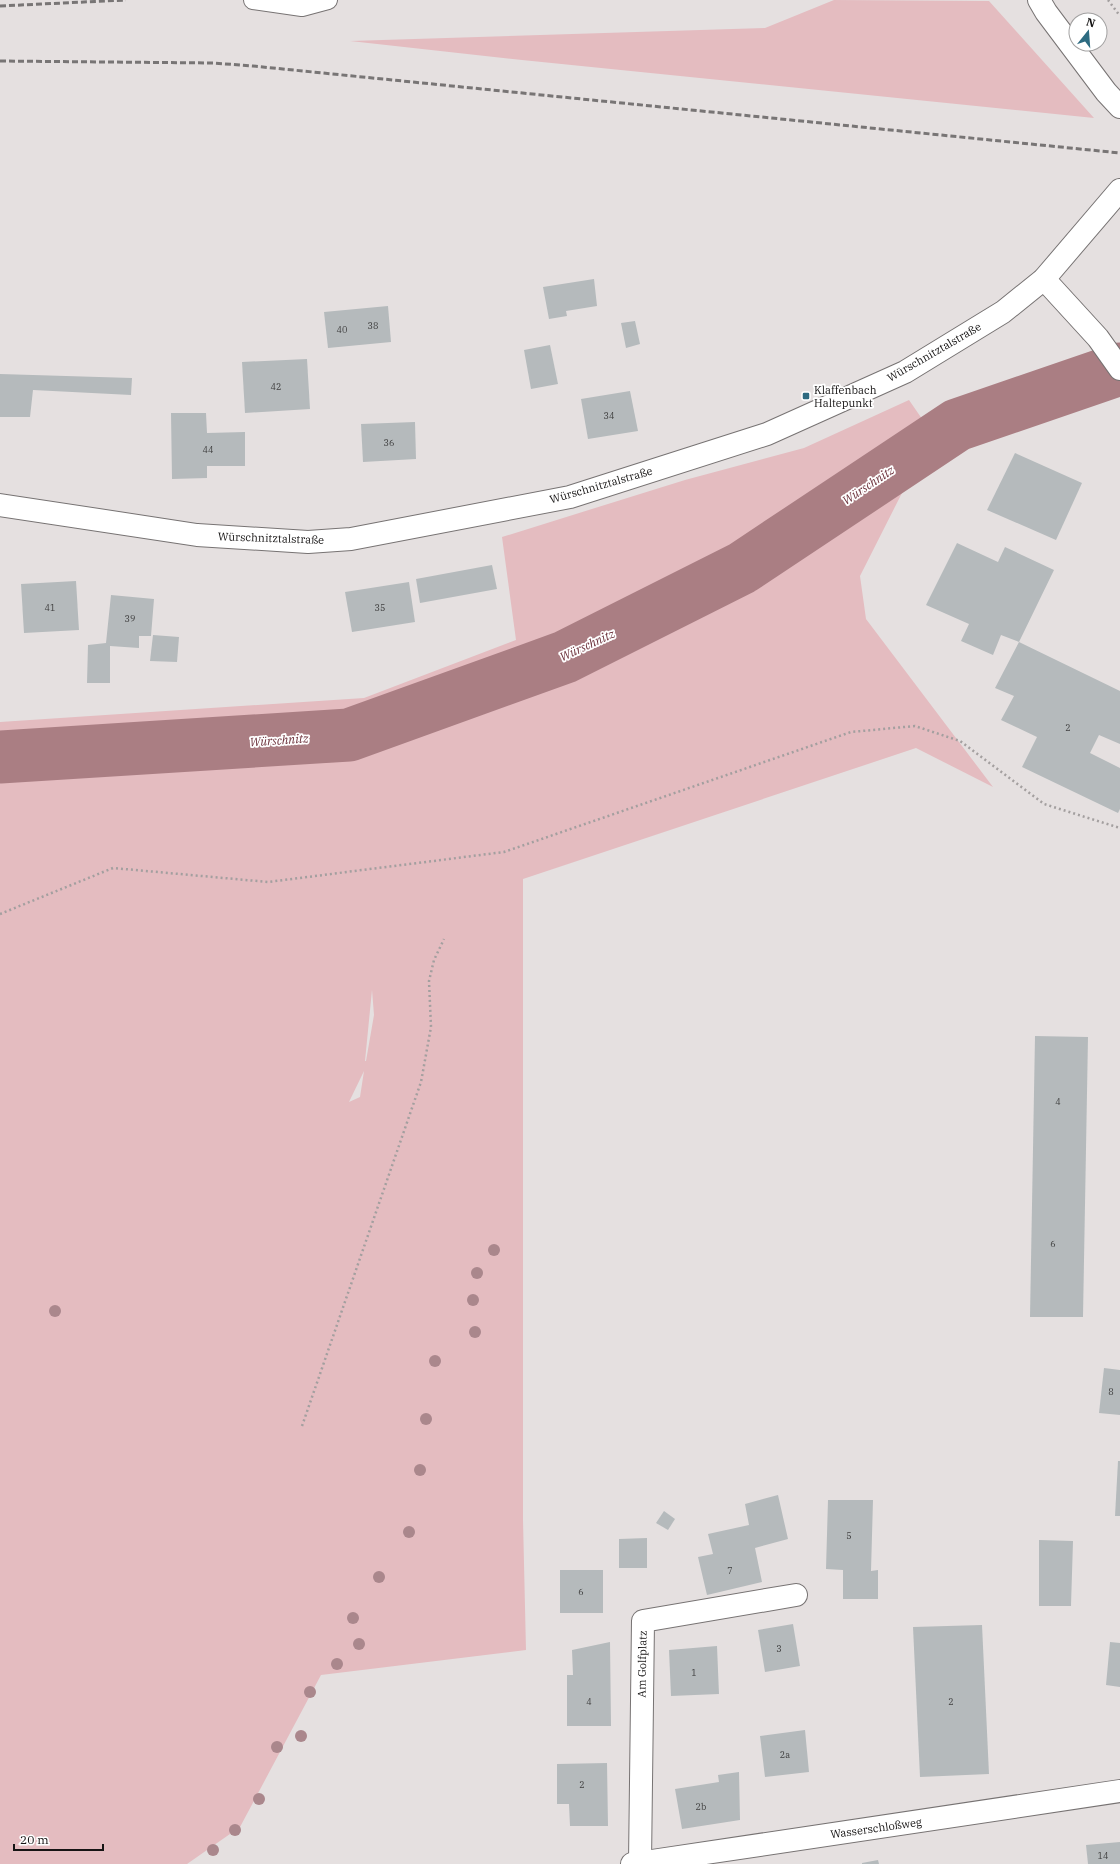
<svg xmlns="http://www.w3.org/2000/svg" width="1120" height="1864" font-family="'IBM Plex Serif',serif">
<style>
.green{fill:#e4bcc0;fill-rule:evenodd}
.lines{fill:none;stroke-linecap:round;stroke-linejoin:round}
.river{stroke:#aa7e83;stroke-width:53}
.building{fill:#b5babc}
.service-casing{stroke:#777373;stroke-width:20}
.minor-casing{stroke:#777373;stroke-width:24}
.tertiary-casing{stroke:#777373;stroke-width:24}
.secondary-casing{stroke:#777373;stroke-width:24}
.path{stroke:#a39f9f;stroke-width:2.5;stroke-dasharray:2 3;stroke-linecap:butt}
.service{stroke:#fff;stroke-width:18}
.minor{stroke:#fff;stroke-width:22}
.tertiary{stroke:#fff;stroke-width:22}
.secondary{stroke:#fff;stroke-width:22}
.rail{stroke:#787575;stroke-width:3;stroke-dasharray:6 3;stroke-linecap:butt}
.tree{fill:#aa878c}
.poi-dot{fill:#2d6b81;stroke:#fff;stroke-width:1.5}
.labels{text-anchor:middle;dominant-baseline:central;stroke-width:3.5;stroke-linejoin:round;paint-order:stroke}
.number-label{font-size:9px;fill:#3e3e3e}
.street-label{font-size:11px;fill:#161414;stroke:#fff}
.poi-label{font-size:11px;fill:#161414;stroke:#fff;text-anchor:start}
.water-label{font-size:12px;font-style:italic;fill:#6d323c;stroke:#fff}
</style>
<rect width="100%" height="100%" fill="#e5e0e0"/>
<g class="green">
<polygon points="834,0 989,1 1094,118 522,60 350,41 765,28"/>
<path d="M909 400 947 455 904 489 860 576 866 619 993 787 916 748 523 879V1520L526 1650 321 1675 240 1827 187 1864H0V722L364 698 516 640 502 537 685 480 804 448ZM372 990 374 1015 366 1061H365ZM364 1071 360 1097 349 1102Z"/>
</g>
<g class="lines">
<polyline class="river" points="0,757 349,735 565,657 742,568 957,425 1120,369"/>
</g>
<g class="building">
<polygon points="594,279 597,306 566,311 567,316 549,319 543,287"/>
<polygon points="388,306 391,342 328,348 324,312"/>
<polygon points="635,321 640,344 626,348 621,323"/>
<polygon points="550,345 558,384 531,389 524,350"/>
<polygon points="307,359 310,409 245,413 242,362"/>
<polygon points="0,374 132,378 131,395 33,390 30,417 0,417"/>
<polygon points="630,391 638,431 588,439 581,399"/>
<polygon points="171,413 206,413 207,433 245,432 245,466 207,466 207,478 172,479"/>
<polygon points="415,422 416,459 363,462 361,424"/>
<polygon points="1015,453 1082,483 1056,540 987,510"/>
<polygon points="957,543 998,562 1005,547 1054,570 1019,642 1001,635 993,655 961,641 969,624 926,605"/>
<polygon points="492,565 497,589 420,603 416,579"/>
<polygon points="76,581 79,630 24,633 21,584"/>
<polygon points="409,582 415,622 352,632 345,592"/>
<polygon points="111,595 154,599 151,636 139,636 139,648 110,646 110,683 87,683 88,645 106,643"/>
<polygon points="153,635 179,637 177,662 150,661"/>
<polygon points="1019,642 1120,691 1120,744 1099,735 1090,753 1120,768 1120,809 1118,813 1022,767 1037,737 1001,720 1014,696 995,688"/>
<polygon points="1035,1036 1088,1037 1083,1317 1030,1317"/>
<polygon points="1104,1368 1120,1370 1120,1415 1099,1413"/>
<polygon points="1118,1461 1120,1461 1120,1516 1115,1516"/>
<polygon points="778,1495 788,1539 755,1548 762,1582 707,1595 698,1557 713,1554 708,1534 749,1525 745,1504"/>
<polygon points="828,1500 873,1500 871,1571 878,1570 878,1599 843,1599 843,1570 826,1569"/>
<polygon points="664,1511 675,1519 668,1530 656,1523"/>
<polygon points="647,1538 647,1568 619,1568 619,1539"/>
<polygon points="1039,1540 1073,1541 1071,1606 1039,1606"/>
<rect x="560" y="1570" width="43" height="43"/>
<polygon points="793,1624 800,1666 765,1672 758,1630"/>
<polygon points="982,1625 989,1774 920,1777 913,1627"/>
<polygon points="610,1642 611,1726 567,1726 567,1675 573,1675 572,1650"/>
<polygon points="1110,1642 1120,1643 1120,1687 1106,1685"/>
<polygon points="717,1646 719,1694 671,1696 669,1650"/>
<polygon points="805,1730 809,1772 765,1777 760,1736"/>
<polygon points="607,1763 608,1826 570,1826 569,1804 557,1804 557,1764"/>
<polygon points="739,1772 740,1820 682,1829 675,1789 719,1782 718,1775"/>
<polygon points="1120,1842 1120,1864 1088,1864 1086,1845"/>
<polygon points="878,1860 879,1864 862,1864 862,1863"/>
</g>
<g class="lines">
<g class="service-casing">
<polyline id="service" points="253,0 302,7 328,0"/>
</g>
<g class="minor-casing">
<g id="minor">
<polyline points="640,1863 643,1621 796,1595"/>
<polyline points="632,1864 1120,1791"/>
</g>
</g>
<g class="tertiary-casing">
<g id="tertiary">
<polyline points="1039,0 1046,12 1106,92 1120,107"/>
<polyline points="1044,279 1098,338 1120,369"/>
</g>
</g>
<g class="secondary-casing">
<polyline id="secondary" points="0,505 197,535 308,542 351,539 570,497 767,434 905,372 1003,312 1044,279 1120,190"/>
</g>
<g class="path">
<polyline points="1108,0 1120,16"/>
<polyline points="0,914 113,868 268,882 504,852 851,732 915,726 960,741 1044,804 1120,828"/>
<polyline points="302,1426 421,1082 431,1027 429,981 434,960 444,939"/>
</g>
<use href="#service" class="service"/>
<use href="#minor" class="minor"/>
<use href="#tertiary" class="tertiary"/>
<use href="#secondary" class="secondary"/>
<g class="rail">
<polyline points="0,6 126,0"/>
<polyline points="0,61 213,63 253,66 1120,153"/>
</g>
</g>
<g class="tree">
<circle cx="494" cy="1250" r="6"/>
<circle cx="477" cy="1273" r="6"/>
<circle cx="473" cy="1300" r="6"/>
<circle cx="55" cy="1311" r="6"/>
<circle cx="475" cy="1332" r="6"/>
<circle cx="435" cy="1361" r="6"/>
<circle cx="426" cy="1419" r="6"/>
<circle cx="420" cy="1470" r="6"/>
<circle cx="409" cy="1532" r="6"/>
<circle cx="379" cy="1577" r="6"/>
<circle cx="353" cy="1618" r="6"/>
<circle cx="359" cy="1644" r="6"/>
<circle cx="337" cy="1664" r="6"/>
<circle cx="310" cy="1692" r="6"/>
<circle cx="301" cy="1736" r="6"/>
<circle cx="277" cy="1747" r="6"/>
<circle cx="259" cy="1799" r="6"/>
<circle cx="235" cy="1830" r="6"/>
<circle cx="213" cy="1850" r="6"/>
</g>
<rect class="poi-dot" x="802" y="392" width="8" height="8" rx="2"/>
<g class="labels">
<g class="number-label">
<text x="373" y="325">38</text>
<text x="342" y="329">40</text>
<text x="276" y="386">42</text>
<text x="609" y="415">34</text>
<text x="389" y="442">36</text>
<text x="208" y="449">44</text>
<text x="50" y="607">41</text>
<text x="380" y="607">35</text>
<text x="130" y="618">39</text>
<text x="1068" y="727">2</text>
<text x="1058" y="1101">4</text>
<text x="1053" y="1243">6</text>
<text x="1111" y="1391">8</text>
<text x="849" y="1535">5</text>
<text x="730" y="1570">7</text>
<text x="581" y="1591">6</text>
<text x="779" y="1648">3</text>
<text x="694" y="1672">1</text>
<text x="589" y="1701">4</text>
<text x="951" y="1701">2</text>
<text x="785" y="1754">2a</text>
<text x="582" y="1784">2</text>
<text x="701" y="1806">2b</text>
<text x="1103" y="1855">14</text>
</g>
<g class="street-label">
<text transform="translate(934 352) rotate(-30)">Würschnitztalstraße</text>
<text transform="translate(601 485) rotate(-16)">Würschnitztalstraße</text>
<text transform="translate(271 538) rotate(2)">Würschnitztalstraße</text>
<text transform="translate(642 1664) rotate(-89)">Am Golfplatz</text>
<text transform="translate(876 1828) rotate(-8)">Wasserschloßweg</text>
</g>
<g class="poi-label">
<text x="814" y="390">Klaffenbach<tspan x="814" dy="13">Haltepunkt</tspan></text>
</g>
<g class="water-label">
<text transform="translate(868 485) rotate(-34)">Würschnitz</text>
<text transform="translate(587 645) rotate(-25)">Würschnitz</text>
<text transform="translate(279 740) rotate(-4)">Würschnitz</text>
</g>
</g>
<g transform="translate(1088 32) rotate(17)"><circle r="19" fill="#ffffff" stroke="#a2a1a1"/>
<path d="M0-3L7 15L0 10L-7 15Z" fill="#2d6b81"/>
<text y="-6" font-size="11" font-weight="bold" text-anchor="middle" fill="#161414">N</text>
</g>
<path d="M14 1844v6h89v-6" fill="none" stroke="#161414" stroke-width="2"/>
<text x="20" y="1844" font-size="12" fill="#161414" stroke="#ffffff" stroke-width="3" paint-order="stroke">20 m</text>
</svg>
